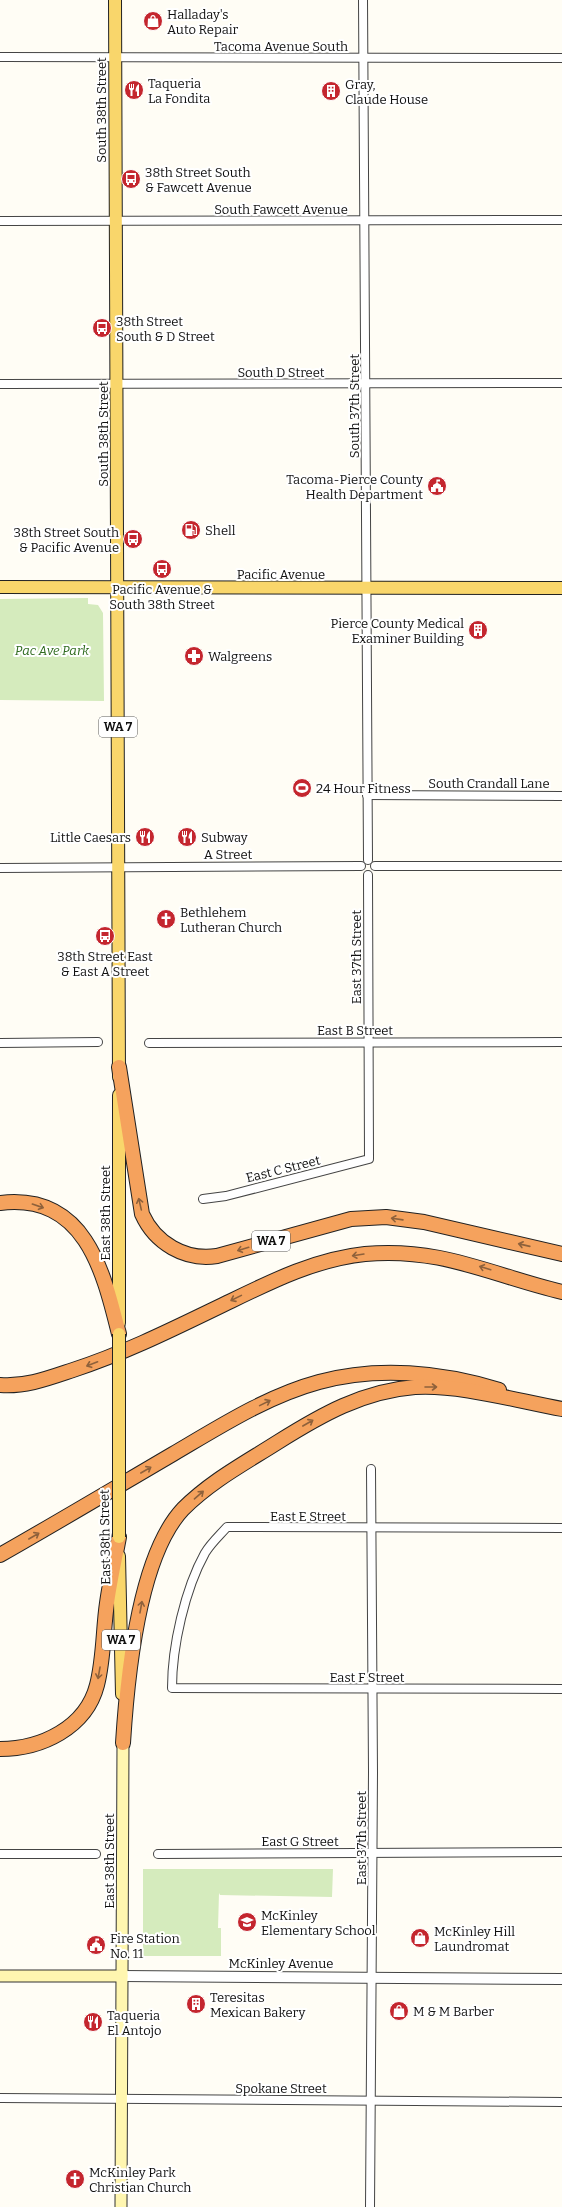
<svg xmlns="http://www.w3.org/2000/svg" width="562" height="2207" font-family="Bitter,serif">
<style>
.green{fill:#d5ebbd}
.lines{fill:none;stroke-linecap:round;stroke-linejoin:round}
.minor-casing{stroke:#444;stroke-width:10}
.tertiary-casing{stroke:#444;stroke-width:12}
.secondary-casing{stroke:#333;stroke-width:13}
.primary-casing{stroke:#222;stroke-width:14}
.motorway-casing{stroke:#222;stroke-width:16}
.minor{stroke:#fff;stroke-width:8}
.tertiary{stroke:#fff;stroke-width:10}
.secondary{stroke:#fff6b0;stroke-width:11}
.primary{stroke:#f9d66b;stroke-width:12}
.motorway{stroke:#f5a25d;stroke-width:14}
.primary-bridge-casing{stroke:#222;stroke-width:14;stroke-linecap:butt}
.primary-bridge{stroke:#f9d66b;stroke-width:12}
.oneway{stroke:#8e613b}
.labels{text-anchor:middle;dominant-baseline:central;stroke-width:4;stroke-linejoin:round;paint-order:stroke}
.shield{fill:#fff;stroke:#585858;stroke-width:1}
.shield-label{font-size:12px;font-weight:bold;fill:#111}
.poi-label{font-size:13px;fill:#111;stroke:#fff;text-anchor:start}
.street-label{font-size:13px;fill:#111;stroke:#fff}
.park-label{font-size:13px;font-style:italic;fill:#2f6b1f;stroke:#fff}
</style>
<rect width="100%" height="100%" fill="#fffdf5"/>
<g class="green">
<polygon points="88,598 88,604 98,605 103,613 104,701 0,700 0,599"/>
<polygon points="143,1869 333,1869 332,1897 220,1895 219,1893 218,1928 221,1928 221,1956 143,1956"/>
</g>
<g class="lines">
<g class="minor-casing">
<g id="minor">
<polyline points="363,0 368,860"/>
<polyline points="0,57 562,58"/>
<polyline points="0,221 562,220"/>
<polyline points="0,384 562,383"/>
<polyline points="367,795 562,796"/>
<polyline points="375,866 562,866"/>
<polyline points="0,868 361,866"/>
<polyline points="0,1043 98,1042"/>
<polyline points="149,1043 562,1042"/>
<polyline points="203,1199 226,1196 369,1159 368,875"/>
<path d="M562 1528 227 1527C219 1536 211 1543 205 1553 185 1589 172 1646 172 1688L562 1689"/>
<polyline points="0,1854 96,1854"/>
<polyline points="158,1854 562,1852"/>
<polyline points="0,2098 562,2102"/>
<polyline points="370,2207 373,1772 371,1469"/>
</g>
</g>
<g class="tertiary-casing">
<polyline id="tertiary" points="122,1976 562,1979"/>
</g>
<g class="secondary-casing">
<g id="secondary">
<polyline points="0,1976 122,1976"/>
<polyline points="121,2207 123,1743"/>
</g>
</g>
<g class="primary-casing">
<g id="primary">
<polyline points="115,0 119,1077"/>
<polyline points="0,587 562,588"/>
<polyline points="119,1095 119,1323"/>
<polyline points="119,1556 122,1694"/>
</g>
</g>
<g class="motorway-casing">
<g id="motorway">
<path d="M119 1067 142 1214C155 1243 185 1261 217 1256L351 1219 386 1217 424 1222 562 1254"/>
<path d="M0 1203C84 1193 103 1269 119 1334"/>
<path d="M0 1385C26 1387 49 1378 73 1370 128 1352 179 1326 231 1301 274 1280 317 1259 365 1254 441 1247 491 1275 562 1292"/>
<path d="M0 1555C58 1522 115 1488 173 1454 219 1427 267 1396 319 1382 377 1366 442 1372 499 1390"/>
<path d="M123 1743C127 1679 138 1557 183 1509 211 1481 245 1463 278 1442 321 1415 363 1391 415 1387 458 1384 518 1401 562 1409"/>
<path d="M0 1749C41 1749 86 1728 97 1685 104 1658 103 1630 107 1603 110 1581 115 1559 119 1537"/>
</g>
</g>
<use href="#minor" class="minor"/>
<use href="#tertiary" class="tertiary"/>
<use href="#secondary" class="secondary"/>
<use href="#primary" class="primary"/>
<use href="#motorway" class="motorway"/>
<g class="primary-bridge-casing">
<polyline id="primary-bridge" points="119,1537 119,1334"/>
</g>
<use href="#primary-bridge" class="primary-bridge"/>
</g>
<defs><path id="oneway-shaft" d="M-6 0H5M1.5-3L5.5 0L1.5 3" fill="none" stroke-width="1.6" stroke-linecap="round" stroke-linejoin="round"/></defs>
<g class="oneway">
<use href="#oneway-shaft" transform="translate(140 1204) rotate(-103)"/>
<use href="#oneway-shaft" transform="translate(38 1206) rotate(19)"/>
<use href="#oneway-shaft" transform="translate(397 1219) rotate(-172)"/>
<use href="#oneway-shaft" transform="translate(524 1245) rotate(-167)"/>
<use href="#oneway-shaft" transform="translate(243 1249) rotate(163)"/>
<use href="#oneway-shaft" transform="translate(358 1255) rotate(171)"/>
<use href="#oneway-shaft" transform="translate(485 1268) rotate(-163)"/>
<use href="#oneway-shaft" transform="translate(236 1298) rotate(154)"/>
<use href="#oneway-shaft" transform="translate(92 1364) rotate(159)"/>
<use href="#oneway-shaft" transform="translate(431 1387)"/>
<use href="#oneway-shaft" transform="translate(265 1403) rotate(-26)"/>
<use href="#oneway-shaft" transform="translate(308 1423) rotate(-30)"/>
<use href="#oneway-shaft" transform="translate(146 1470) rotate(-30)"/>
<use href="#oneway-shaft" transform="translate(199 1495) rotate(-41)"/>
<use href="#oneway-shaft" transform="translate(34 1536) rotate(-30)"/>
<use href="#oneway-shaft" transform="translate(141 1607) rotate(-80)"/>
<use href="#oneway-shaft" transform="translate(99 1673) rotate(100)"/>
</g>
<defs>
<g id="shop-disc" transform="scale(1)"><circle r="9.5" fill="#c4262e" stroke="#fff"/><path d="M-5-2.5h2.3a2.7 3.5 0 0 1 5.4 0H5L5.5 6h-11ZM-1.5-2.5h3a1.5 2.3 0 0 0-3 0Z" fill="#fff"/></g>
<g id="restaurant-disc" transform="scale(1)"><circle r="9.5" fill="#c4262e" stroke="#fff"/><path d="M-5-6h1v4h1v-4h1v4h1v-4h1v5L-1.5 .5V6h-2V.5L-5-1ZM5-6V6H3V1.5H1.5Q1.5-4 5-6Z" fill="#fff"/></g>
<g id="building-disc" transform="scale(1)"><circle r="9.5" fill="#c4262e" stroke="#fff"/><path d="M-4-6H4V6H1V3H-1V6H-4ZM-2.5-4.3h1.7v1.8h-1.7ZM.8-4.3h1.7v1.8H.8ZM-2.5-1h1.7V.8h-1.7ZM.8-1h1.7V.8H.8Z" fill="#fff"/></g>
<g id="bus-disc" transform="scale(1)"><circle r="9.5" fill="#c4262e" stroke="#fff"/><path d="M-5-6H5V4H4V6H2V4H-2V6H-4V4H-5ZM-3.5-4V0h7V-4ZM-3.5 1.2v1.5H-2V1.2ZM2 1.2v1.5H3.5V1.2Z" fill="#fff"/></g>
<g id="civic-disc" transform="scale(1)"><circle r="9.5" fill="#c4262e" stroke="#fff"/><path d="M-.6-6.5H3V-4.5H.6V-3L4-1V1h2V6H-6V1h2V-1L-.6-3ZM-1.2 2.5V6h2.4V2.5Z" fill="#fff"/></g>
<g id="fuel-disc" transform="scale(1)"><circle r="9.5" fill="#c4262e" stroke="#fff"/><path d="M-5.5-6h7V0h2V4h1.3V-2.5L3-4.5l.8-.8L6-3V5H2.5V1h-1V6h-7ZM-4.2-4.7v3.2H.2V-4.7Z" fill="#fff"/></g>
<g id="pharmacy-disc" transform="scale(1)"><circle r="9.5" fill="#c4262e" stroke="#fff"/><path d="M-2-6h4v4h4v4h-4v4h-4v-4h-4v-4h4Z" fill="#fff"/></g>
<g id="stadium-disc" transform="scale(1)"><circle r="9.5" fill="#c4262e" stroke="#fff"/><path d="M0-5a6.5 5 0 1 0 0 10a6.5 5 0 1 0 0-10ZM-3.5-1.8h7v3.6h-7Z" fill="#fff"/></g>
<g id="church-disc" transform="scale(1)"><circle r="9.5" fill="#c4262e" stroke="#fff"/><path d="M-1.2-6h2.4v3.5h3.3v2.4h-3.3V6h-2.4V-.1h-3.3v-2.4h3.3Z" fill="#fff"/></g>
<g id="school-disc" transform="scale(1)"><circle r="9.5" fill="#c4262e" stroke="#fff"/><path d="M0-5L7-2L0 1L-7-2ZM-4 1L0 2.5L4 1V4Q0 6-4 4Z" fill="#fff"/></g>
</defs>
<g fill-rule="evenodd">
<use href="#shop-disc" x="153" y="21"/>
<use href="#restaurant-disc" x="134" y="90"/>
<use href="#building-disc" x="331" y="91"/>
<use href="#bus-disc" x="131" y="179"/>
<use href="#bus-disc" x="102" y="328"/>
<use href="#civic-disc" x="437" y="486"/>
<use href="#fuel-disc" x="191" y="530"/>
<use href="#bus-disc" x="133" y="539"/>
<use href="#bus-disc" x="162" y="569"/>
<use href="#building-disc" x="478" y="630"/>
<use href="#pharmacy-disc" x="194" y="656"/>
<use href="#stadium-disc" x="302" y="788"/>
<use href="#restaurant-disc" x="145" y="837"/>
<use href="#restaurant-disc" x="187" y="837"/>
<use href="#church-disc" x="166" y="919"/>
<use href="#bus-disc" x="105" y="936"/>
<use href="#school-disc" x="247" y="1922"/>
<use href="#shop-disc" x="420" y="1938"/>
<use href="#civic-disc" x="96" y="1945"/>
<use href="#building-disc" x="196" y="2004"/>
<use href="#shop-disc" x="399" y="2011"/>
<use href="#restaurant-disc" x="93" y="2022"/>
<use href="#church-disc" x="75" y="2179"/>
</g>
<g class="labels">
<g class="shield">
<rect x="99" y="717" width="38" height="20" rx="3"/>
<rect x="252" y="1231" width="38" height="20" rx="3"/>
<rect x="102" y="1630" width="38" height="20" rx="3"/>
</g>
<g class="shield-label">
<text x="118" y="727">WA 7</text>
<text x="271" y="1241">WA 7</text>
<text x="121" y="1640">WA 7</text>
</g>
<g class="poi-label">
<text x="167" y="14">Halladay's<tspan x="167" dy="15">Auto Repair</tspan></text>
<text x="148" y="83">Taqueria<tspan x="148" dy="15">La Fondita</tspan></text>
<text x="345" y="84">Gray,<tspan x="345" dy="15">Claude House</tspan></text>
<text x="145" y="172">38th Street South<tspan x="145" dy="15">&amp; Fawcett Avenue</tspan></text>
<text x="116" y="321">38th Street<tspan x="116" dy="15">South &amp; D Street</tspan></text>
<text x="423" y="479" text-anchor="end">Tacoma-Pierce County<tspan x="423" dy="15">Health Department</tspan></text>
<text x="205" y="530">Shell</text>
<text x="119" y="532" text-anchor="end">38th Street South<tspan x="119" dy="15">&amp; Pacific Avenue</tspan></text>
<text x="162" y="589" text-anchor="middle">Pacific Avenue &amp;<tspan x="162" dy="15">South 38th Street</tspan></text>
<text x="464" y="623" text-anchor="end">Pierce County Medical<tspan x="464" dy="15">Examiner Building</tspan></text>
<text x="208" y="656">Walgreens</text>
<text x="316" y="788">24 Hour Fitness</text>
<text x="131" y="837" text-anchor="end">Little Caesars</text>
<text x="201" y="837">Subway</text>
<text x="180" y="912">Bethlehem<tspan x="180" dy="15">Lutheran Church</tspan></text>
<text x="105" y="956" text-anchor="middle">38th Street East<tspan x="105" dy="15">&amp; East A Street</tspan></text>
<text x="261" y="1915">McKinley<tspan x="261" dy="15">Elementary School</tspan></text>
<text x="434" y="1931">McKinley Hill<tspan x="434" dy="15">Laundromat</tspan></text>
<text x="110" y="1938">Fire Station<tspan x="110" dy="15">No. 11</tspan></text>
<text x="210" y="1997">Teresitas<tspan x="210" dy="15">Mexican Bakery</tspan></text>
<text x="413" y="2011">M &amp; M Barber</text>
<text x="107" y="2015">Taqueria<tspan x="107" dy="15">El Antojo</tspan></text>
<text x="89" y="2172">McKinley Park<tspan x="89" dy="15">Christian Church</tspan></text>
</g>
<g class="street-label">
<text x="281" y="46">Tacoma Avenue South</text>
<text transform="translate(101 110) rotate(-90)">South 38th Street</text>
<text x="281" y="209">South Fawcett Avenue</text>
<text x="281" y="372">South D Street</text>
<text transform="translate(354 406) rotate(-90)">South 37th Street</text>
<text transform="translate(103 434) rotate(-90)">South 38th Street</text>
<text x="281" y="574">Pacific Avenue</text>
<text x="489" y="783">South Crandall Lane</text>
<text x="228" y="854">A Street</text>
<text transform="translate(356 957) rotate(-90)">East 37th Street</text>
<text x="355" y="1030">East B Street</text>
<text transform="translate(283 1169) rotate(-14)">East C Street</text>
<text transform="translate(105 1213) rotate(-90)">East 38th Street</text>
<text x="308" y="1516">East E Street</text>
<text transform="translate(105 1537) rotate(-91)">East 38th Street</text>
<text x="367" y="1677">East F Street</text>
<text transform="translate(361 1838) rotate(-90)">East 37th Street</text>
<text x="300" y="1841">East G Street</text>
<text transform="translate(109 1861) rotate(-90)">East 38th Street</text>
<text x="281" y="1963">McKinley Avenue</text>
<text x="281" y="2088">Spokane Street</text>
</g>
<g class="park-label">
<text x="52" y="650">Pac Ave Park</text>
</g>
</g>
</svg>
